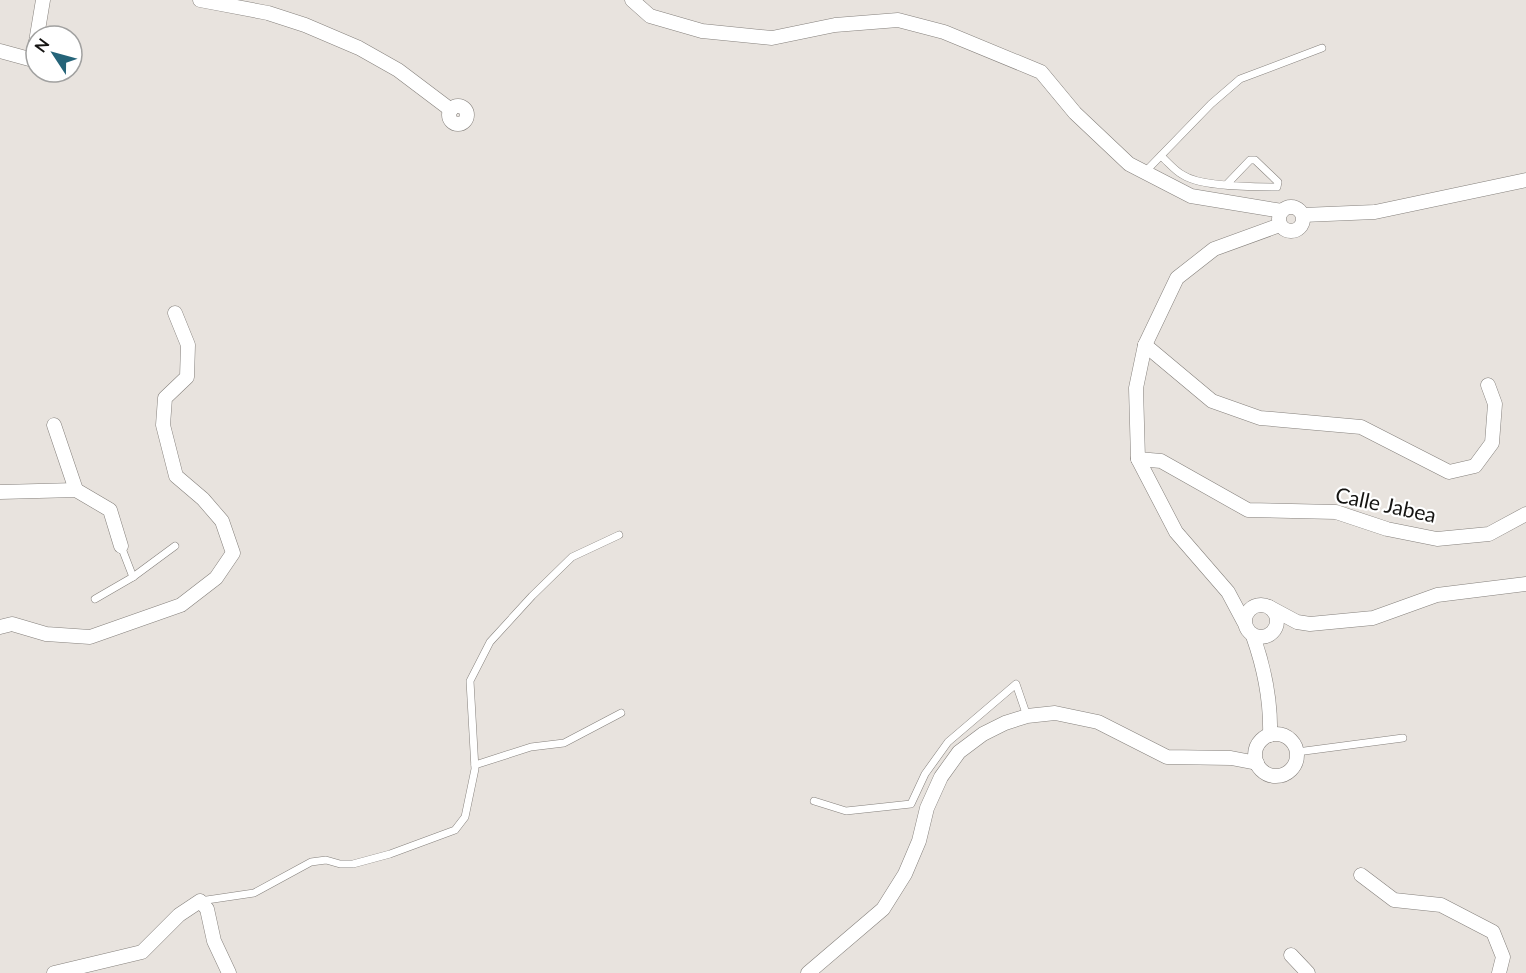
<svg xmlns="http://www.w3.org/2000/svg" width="1526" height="973" font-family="Lato,sans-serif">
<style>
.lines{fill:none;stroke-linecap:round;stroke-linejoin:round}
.service-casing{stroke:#85807c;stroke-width:8}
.minor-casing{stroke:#85807c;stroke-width:15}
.service{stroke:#fff;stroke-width:7}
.minor{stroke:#fff;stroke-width:14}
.labels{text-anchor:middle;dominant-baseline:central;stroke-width:4.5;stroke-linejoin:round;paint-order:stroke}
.street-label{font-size:21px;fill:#151412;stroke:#fff}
</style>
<rect width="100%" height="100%" fill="#e8e3de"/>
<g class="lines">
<g class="service-casing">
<g id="service">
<path d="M1161 156C1168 162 1175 171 1183 175 1201 187 1254 187 1277 187L1278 182 1255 160H1250L1227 184"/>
<polyline points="1145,172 1211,104 1240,79 1322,48"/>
<polyline points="121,546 133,577"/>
<polyline points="95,599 133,577 175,546"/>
<polyline points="1297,752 1403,738"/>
<polyline points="475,765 531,747 564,743 621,713"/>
<polyline points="814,801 846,811 911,804 925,774 948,742 1016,684 1027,716"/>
<polyline points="200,901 254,893 311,862 326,860 340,864 353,864 390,854 455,830 465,817 475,769 470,681 490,642 532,596 572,557 619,535"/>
</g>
</g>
<g class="minor-casing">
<g id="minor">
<polyline points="200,0 268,13 305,25 359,48 398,70 451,110"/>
<polyline points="632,0 650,16 702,31 772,38 835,25 898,20 944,32 1041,72 1075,113 1129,164 1191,196 1282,211"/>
<polyline points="37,36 43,0"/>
<polyline points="0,51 33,60 36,41"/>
<circle cx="458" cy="115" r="9"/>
<circle cx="1291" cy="219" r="12"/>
<polyline points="1303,215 1375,212 1526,180"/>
<polyline points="1145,345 1212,401 1260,418 1361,427 1449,472 1475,466 1492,443 1495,404 1488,385"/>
<polyline points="54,425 76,490"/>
<polyline points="1138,459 1161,461 1248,510 1336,512 1387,529 1437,539 1489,534 1526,514"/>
<polyline points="0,492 76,490 110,510 121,546"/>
<circle cx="1261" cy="621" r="16"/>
<polyline points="1269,607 1297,622 1310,624 1373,618 1437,595 1526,584"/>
<polyline points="1244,622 1228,592 1176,532 1138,459 1136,388 1145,345 1177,278 1214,249 1280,225"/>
<polyline points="0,627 12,624 46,634 90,637 181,605 216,578 233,553 222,521 203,499 176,476 163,425 165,398 187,377 188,345 175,313"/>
<path d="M1253 636C1264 667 1271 702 1270 735"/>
<circle cx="1276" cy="755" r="21"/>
<polyline points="1361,875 1394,900 1441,905 1493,932 1503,957 1499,973"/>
<polyline points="1291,955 1308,973"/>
<polyline points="54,973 142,952 179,915 200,901 207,909 214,941 229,973"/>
<polyline points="808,973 883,909 905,874 919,841 927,808 941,777 959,752 983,734 1005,723 1027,716 1055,713 1098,722 1167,757 1231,758 1257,763"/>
</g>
</g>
<use href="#service" class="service"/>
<use href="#minor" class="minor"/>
</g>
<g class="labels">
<g class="street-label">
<text transform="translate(1386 504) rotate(12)">Calle Jabea</text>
</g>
</g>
<g transform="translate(54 54) rotate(306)"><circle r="28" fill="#ffffff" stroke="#a1a1a0" stroke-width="1.5"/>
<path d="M0-4.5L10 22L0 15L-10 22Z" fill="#256479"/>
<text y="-9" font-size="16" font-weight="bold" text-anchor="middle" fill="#151412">N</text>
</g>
</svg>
